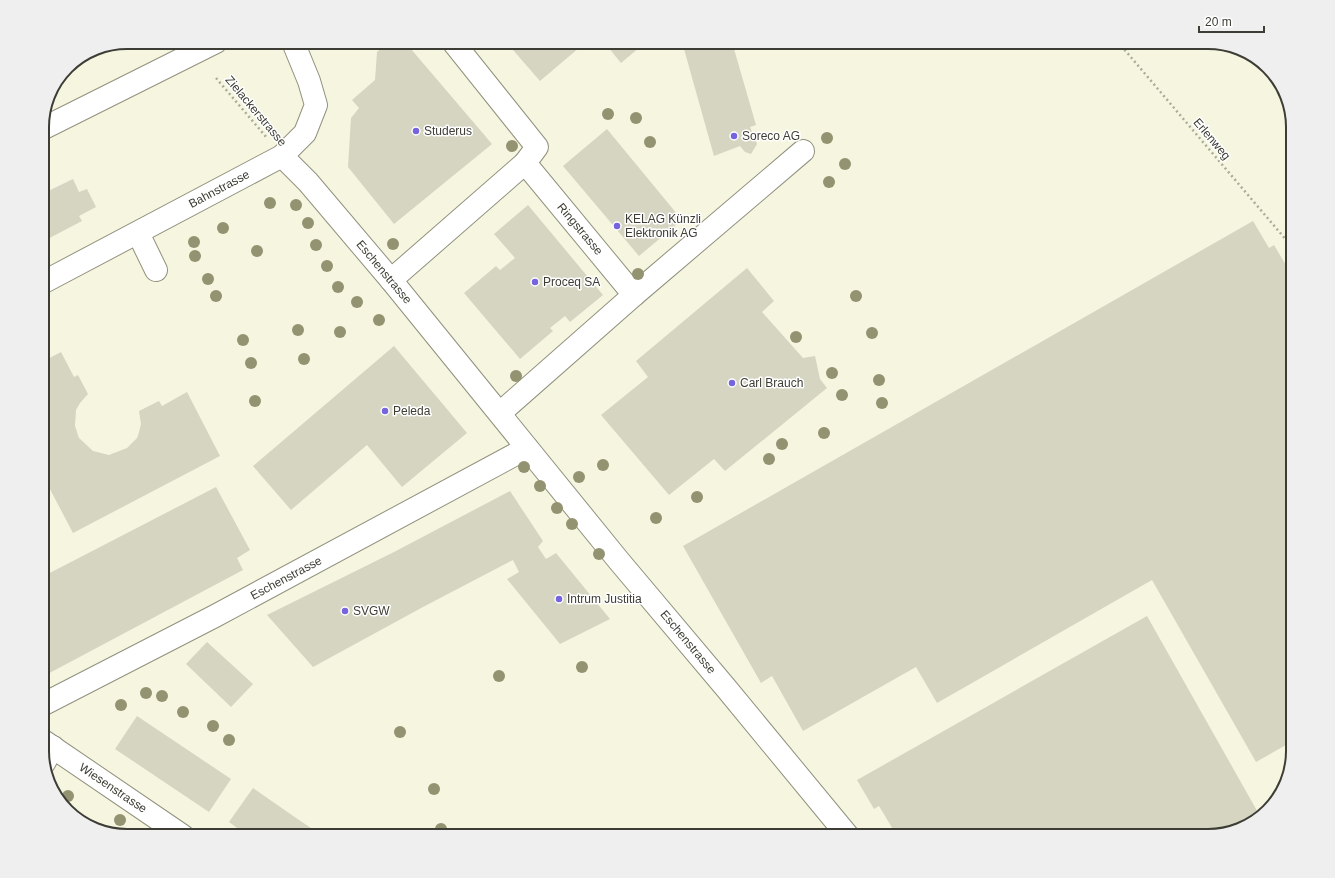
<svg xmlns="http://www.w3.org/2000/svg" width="1335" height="878" font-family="Arial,sans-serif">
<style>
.building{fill:#d5d5c1}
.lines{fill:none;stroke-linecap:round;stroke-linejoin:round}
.minor-casing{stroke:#91917e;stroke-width:24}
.path{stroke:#abab9b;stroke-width:2.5;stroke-dasharray:2 3;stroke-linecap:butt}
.minor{stroke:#fff;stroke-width:22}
.tree{fill:#949371}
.poi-dot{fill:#7663de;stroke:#fff;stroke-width:1.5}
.labels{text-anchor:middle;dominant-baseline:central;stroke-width:3;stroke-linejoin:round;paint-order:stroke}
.street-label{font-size:12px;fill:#3d3d35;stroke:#fff}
.poi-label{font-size:12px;fill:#3d3d35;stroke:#fff;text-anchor:start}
.rim{fill:none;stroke:#3d3d35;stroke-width:2}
</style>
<rect width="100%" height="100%" fill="#f5f5e0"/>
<g class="building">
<polygon points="388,42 405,42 492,144 394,224 348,167 351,118 359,108 352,100 375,80 377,52"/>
<polygon points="506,42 586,42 540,81"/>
<polygon points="604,42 646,42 621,63"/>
<polygon points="701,42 732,42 756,125 750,127 757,144 751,154 745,152 740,146 714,156 684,49 701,44"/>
<polygon points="607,129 682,220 639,256 563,166"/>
<polygon points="73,179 79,192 87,189 96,207 79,216 82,221 42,242 42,194"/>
<polygon points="528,205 603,295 570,322 565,316 550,328 553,331 520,359 464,293 496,266 500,270 515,258 494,234"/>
<polygon points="1253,221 1269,248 1274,245 1290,272 1293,270 1293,741 1256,762 1152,580 937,703 916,667 803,731 772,676 761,683 683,546"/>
<polygon points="747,268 774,301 762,312 803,358 815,356 820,379 827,388 725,471 714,459 669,495 601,415 648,377 636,361"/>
<polygon points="394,346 467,433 402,487 367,445 291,510 253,466"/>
<polygon points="61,352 74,377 78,375 88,394 80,403 76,410 75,426 79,438 93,451 109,455 127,448 137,438 139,432 141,424 139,411 159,401 162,406 187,392 220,456 73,533 42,474 42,362"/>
<polygon points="216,487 250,550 237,558 243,570 42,677 42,577"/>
<polygon points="510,491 543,541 538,547 546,559 556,553 610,619 560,644 507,579 519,572 513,560 423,607 313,667 267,615 394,552"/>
<polygon points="1147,616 1260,816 1250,825 1208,836 897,836 879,806 874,809 857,780"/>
<polygon points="207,642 253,684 231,707 186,664"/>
<polygon points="137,716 231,779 209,812 115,749"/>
<polygon points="253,788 299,820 323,836 248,836 229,822"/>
</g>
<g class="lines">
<g class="minor-casing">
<g id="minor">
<polyline points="453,42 537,147 525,163"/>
<polyline points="42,129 216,42"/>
<polyline points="282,156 308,182 391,280 619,561 726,688 848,836"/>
<polyline points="138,233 156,270"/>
<polyline points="391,280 525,163 634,295 500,413"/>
<polyline points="42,283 282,156 305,133 316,105 309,81 293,42"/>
<polyline points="634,295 803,151"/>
<polyline points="42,705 215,616 527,448"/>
<polyline points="42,740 183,836"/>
<polyline points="44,763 53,747"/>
</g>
</g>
<g class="path">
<polyline points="1118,42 1293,248"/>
<polyline points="216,78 267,138"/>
</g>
<use href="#minor" class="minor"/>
</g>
<g class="tree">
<circle cx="608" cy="114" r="6"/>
<circle cx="636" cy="118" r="6"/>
<circle cx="827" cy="138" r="6"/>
<circle cx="650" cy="142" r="6"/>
<circle cx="512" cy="146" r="6"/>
<circle cx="845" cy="164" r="6"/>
<circle cx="829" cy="182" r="6"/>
<circle cx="270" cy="203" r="6"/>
<circle cx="296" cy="205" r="6"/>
<circle cx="308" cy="223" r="6"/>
<circle cx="223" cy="228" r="6"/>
<circle cx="194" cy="242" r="6"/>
<circle cx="393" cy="244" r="6"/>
<circle cx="316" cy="245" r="6"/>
<circle cx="257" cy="251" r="6"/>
<circle cx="195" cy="256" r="6"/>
<circle cx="327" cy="266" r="6"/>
<circle cx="638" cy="274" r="6"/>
<circle cx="208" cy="279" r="6"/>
<circle cx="338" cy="287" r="6"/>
<circle cx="216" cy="296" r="6"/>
<circle cx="856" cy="296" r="6"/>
<circle cx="357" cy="302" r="6"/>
<circle cx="379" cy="320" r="6"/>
<circle cx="298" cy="330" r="6"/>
<circle cx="340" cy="332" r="6"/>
<circle cx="872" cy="333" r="6"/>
<circle cx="796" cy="337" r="6"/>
<circle cx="243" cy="340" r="6"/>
<circle cx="304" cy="359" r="6"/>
<circle cx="251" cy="363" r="6"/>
<circle cx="832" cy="373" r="6"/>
<circle cx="516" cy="376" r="6"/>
<circle cx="879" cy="380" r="6"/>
<circle cx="842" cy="395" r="6"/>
<circle cx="255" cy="401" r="6"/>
<circle cx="882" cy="403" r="6"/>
<circle cx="824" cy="433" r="6"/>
<circle cx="782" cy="444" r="6"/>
<circle cx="769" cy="459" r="6"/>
<circle cx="603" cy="465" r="6"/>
<circle cx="524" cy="467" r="6"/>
<circle cx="579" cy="477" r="6"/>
<circle cx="540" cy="486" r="6"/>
<circle cx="697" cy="497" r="6"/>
<circle cx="557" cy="508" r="6"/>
<circle cx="656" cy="518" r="6"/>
<circle cx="572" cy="524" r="6"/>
<circle cx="599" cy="554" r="6"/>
<circle cx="582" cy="667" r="6"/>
<circle cx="499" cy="676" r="6"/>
<circle cx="146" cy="693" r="6"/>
<circle cx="162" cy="696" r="6"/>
<circle cx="121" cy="705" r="6"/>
<circle cx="183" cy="712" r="6"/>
<circle cx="213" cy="726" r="6"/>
<circle cx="400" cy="732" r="6"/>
<circle cx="229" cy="740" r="6"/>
<circle cx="434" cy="789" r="6"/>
<circle cx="68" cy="796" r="6"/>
<circle cx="120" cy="820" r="6"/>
<circle cx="441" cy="829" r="6"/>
</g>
<g class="poi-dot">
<circle cx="416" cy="131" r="4"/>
<circle cx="734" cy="136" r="4"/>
<circle cx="617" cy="226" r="4"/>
<circle cx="535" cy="282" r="4"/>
<circle cx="732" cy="383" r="4"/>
<circle cx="385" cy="411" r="4"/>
<circle cx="559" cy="599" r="4"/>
<circle cx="345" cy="611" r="4"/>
</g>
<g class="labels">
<g class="street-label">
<text transform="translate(256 111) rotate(50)">Zielackerstrasse</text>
<text transform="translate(1212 139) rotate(50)">Erlenweg</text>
<text transform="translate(219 189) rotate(-28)">Bahnstrasse</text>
<text transform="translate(580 229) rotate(50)">Ringstrasse</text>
<text transform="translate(384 272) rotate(50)">Eschenstrasse</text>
<text transform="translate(286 578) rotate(-28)">Eschenstrasse</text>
<text transform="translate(688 642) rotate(50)">Eschenstrasse</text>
<text transform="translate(113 788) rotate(34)">Wiesenstrasse</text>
</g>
<g class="poi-label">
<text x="424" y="131">Studerus</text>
<text x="742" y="136">Soreco AG</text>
<text x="625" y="219">KELAG Künzli<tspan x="625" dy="14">Elektronik AG</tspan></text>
<text x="543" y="282">Proceq SA</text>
<text x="740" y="383">Carl Brauch</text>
<text x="393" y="411">Peleda</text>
<text x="567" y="599">Intrum Justitia</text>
<text x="353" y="611">SVGW</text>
</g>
</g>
<path d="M0 0H1335V878H0ZM127 49H1208A78 78 0 0 1 1286 127V751A78 78 0 0 1 1208 829H127A78 78 0 0 1 49 751V127A78 78 0 0 1 127 49Z" fill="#efefef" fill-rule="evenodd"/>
<path class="rim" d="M127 49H1208A78 78 0 0 1 1286 127V751A78 78 0 0 1 1208 829H127A78 78 0 0 1 49 751V127A78 78 0 0 1 127 49Z"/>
<path d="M1199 26v6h65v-6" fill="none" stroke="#3d3d35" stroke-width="2"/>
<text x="1205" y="26" font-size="12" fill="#3d3d35" stroke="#ffffff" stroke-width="3" paint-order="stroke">20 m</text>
</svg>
